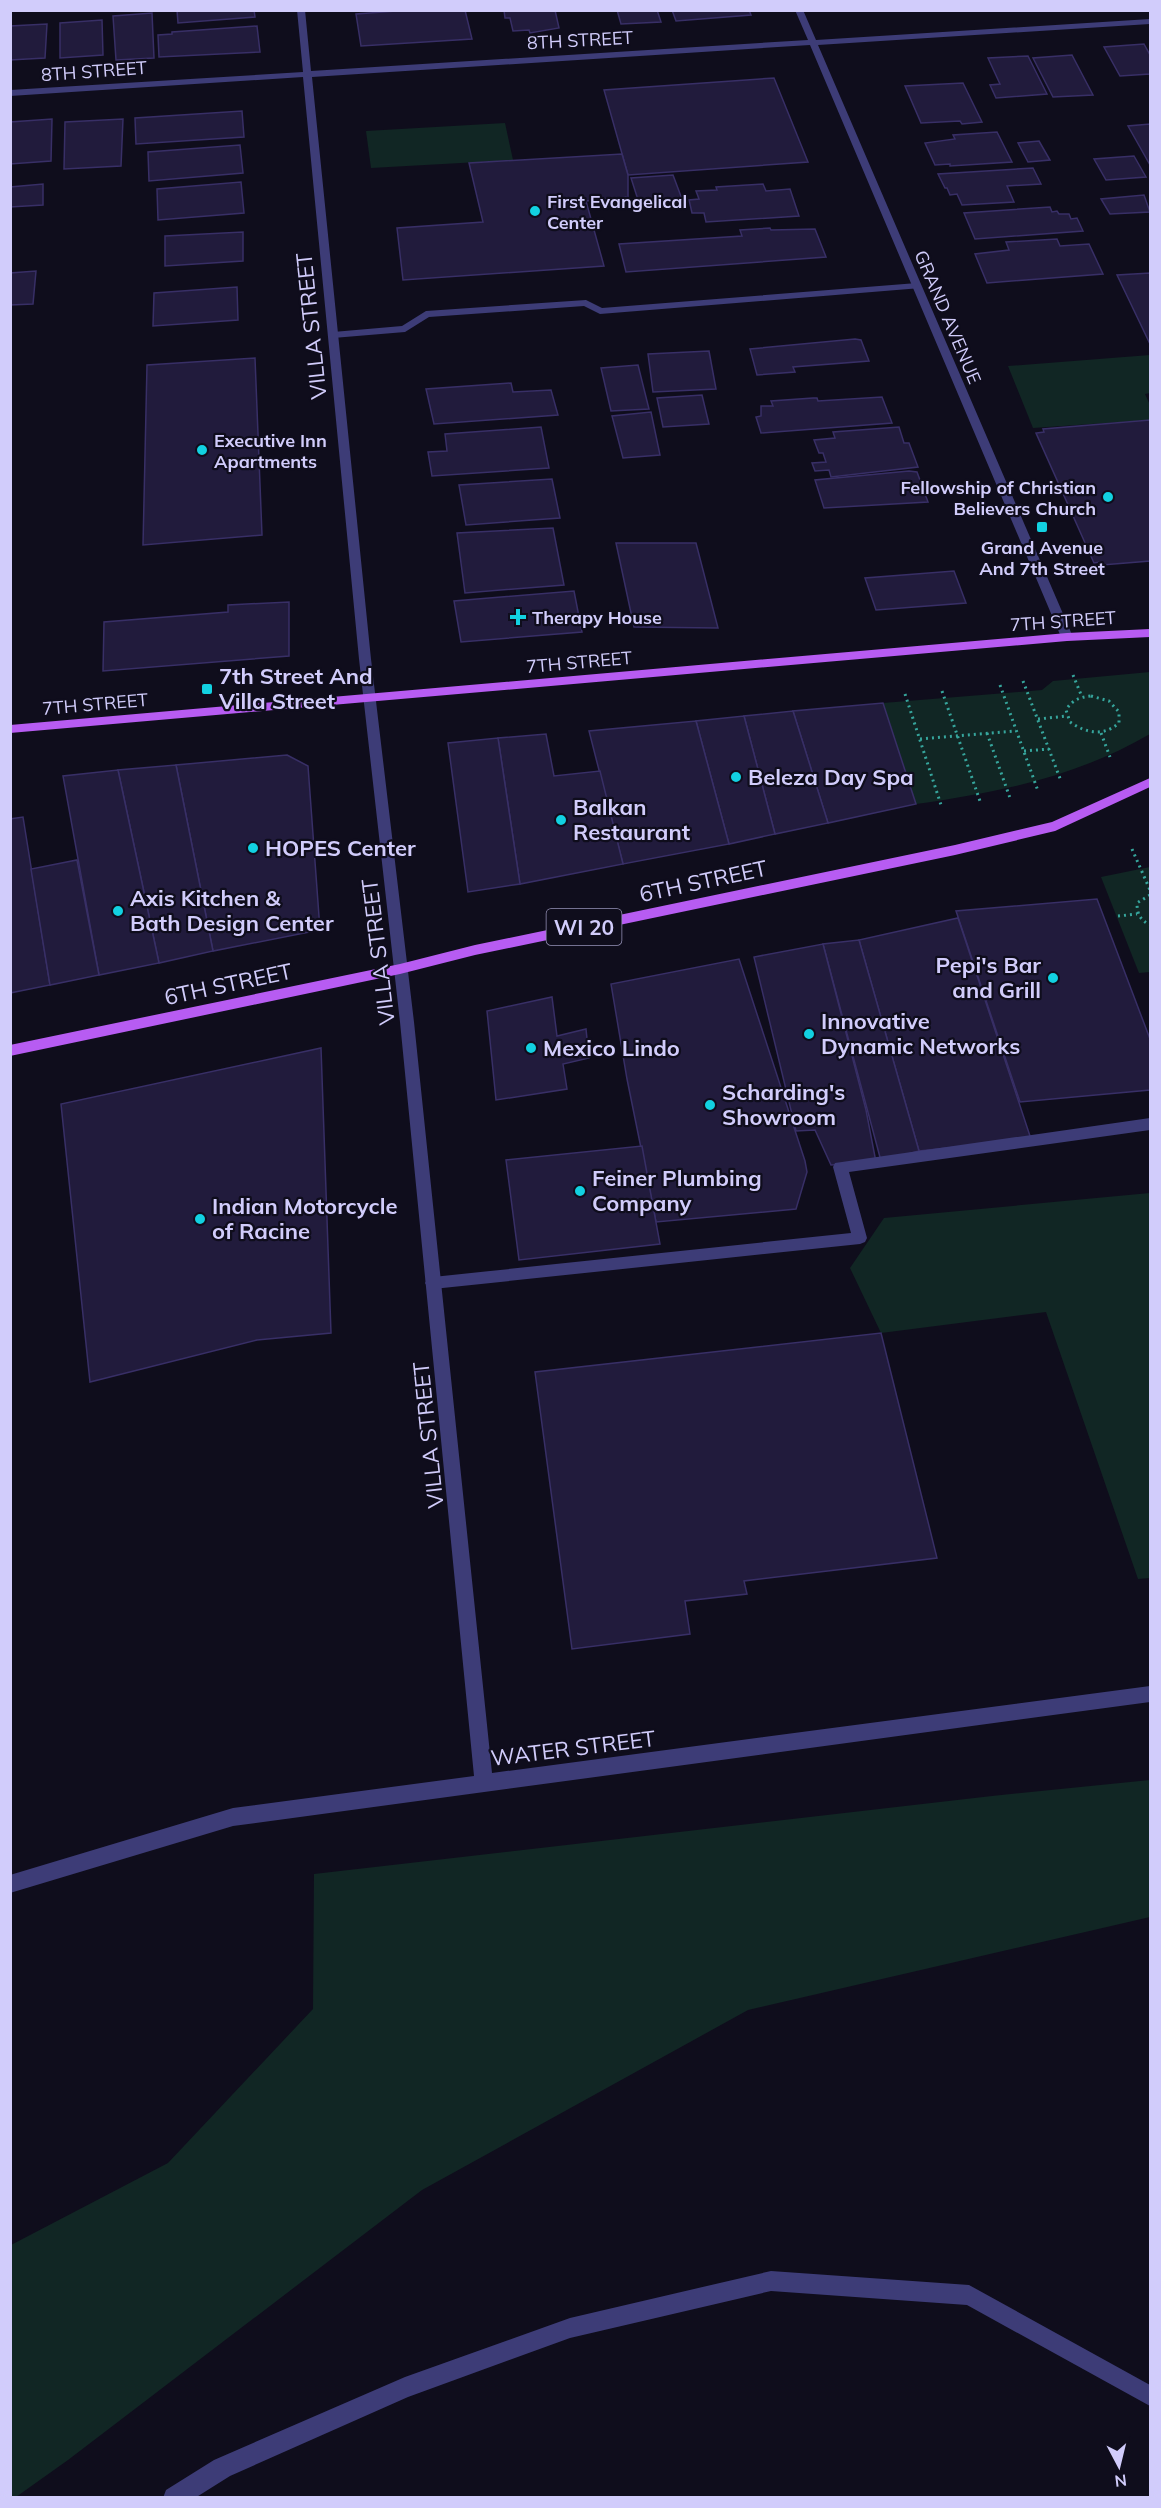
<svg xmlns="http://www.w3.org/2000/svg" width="1161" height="2508" font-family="Mulish,sans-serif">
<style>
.green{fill:#112624}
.building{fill:#211b3c;stroke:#382f66;stroke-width:1.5}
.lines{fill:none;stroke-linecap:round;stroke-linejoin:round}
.path{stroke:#36a59c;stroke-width:3;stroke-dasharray:2 4;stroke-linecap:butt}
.lane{fill:#3d3c77;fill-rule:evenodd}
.street{fill:#3d3c77;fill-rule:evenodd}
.primary{fill:#b75cf2;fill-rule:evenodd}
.poi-dot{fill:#12d1e1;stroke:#0f0d1c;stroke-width:2}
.labels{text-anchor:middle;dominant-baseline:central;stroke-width:4.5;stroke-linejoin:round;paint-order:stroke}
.far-street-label{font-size:18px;fill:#d1ccfb;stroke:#0f0d1c}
.far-poi-label{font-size:18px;font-weight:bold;fill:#d1ccfb;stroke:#0f0d1c;text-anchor:start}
.shield{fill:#0f0d1c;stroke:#9793b8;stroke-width:1.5}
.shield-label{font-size:21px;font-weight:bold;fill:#d1ccfb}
.street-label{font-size:22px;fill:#d1ccfb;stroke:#0f0d1c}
.poi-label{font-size:22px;font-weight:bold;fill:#d1ccfb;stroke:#0f0d1c;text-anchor:start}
</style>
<rect width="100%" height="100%" fill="#0f0d1c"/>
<g class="green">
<polygon points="505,123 513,160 371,168 366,131"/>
<polygon points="1150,355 1150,393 1145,394 1150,405 1150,420 1033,428 1008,366"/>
<path d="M1150 672V734C1076 777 1000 792 916 804L883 703 1042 690 1053 681Z"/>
<polygon points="1150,867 1150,972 1139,973 1101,877"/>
<polygon points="1150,1193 1150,1578 1138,1579 1046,1312 881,1333 850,1268 884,1218"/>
<polygon points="1150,1780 1150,1917 748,2010 422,2190 68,2460 16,2497 11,2497 11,2245 168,2163 313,2009 314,1874 992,1796"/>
</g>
<g class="building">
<polygon points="177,10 254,10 255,17 178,23"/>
<polygon points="410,10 465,10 472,39 361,46 356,14"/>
<polygon points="504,10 555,10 559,28 530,33 529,30 513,31 510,18 505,18"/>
<polygon points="617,10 657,10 661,22 621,24"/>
<polygon points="672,10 749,10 751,15 676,21"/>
<polygon points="152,13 154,58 116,60 113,16"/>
<polygon points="102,20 103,55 60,58 60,23"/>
<polygon points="47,24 45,58 10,60 10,26"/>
<polygon points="257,26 260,52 159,57 158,35 172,34 172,32"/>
<polygon points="1144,44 1150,55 1150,74 1120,76 1104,47"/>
<polygon points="1072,55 1093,95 1053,97 1033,58"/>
<polygon points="1028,56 1047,94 996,98 990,85 1000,84 988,58"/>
<polygon points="774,78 808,162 628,175 604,90"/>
<polygon points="963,83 982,122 962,124 960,121 921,123 905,86"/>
<polygon points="242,111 244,137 136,144 135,118"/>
<polygon points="52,119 51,161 10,164 10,122"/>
<polygon points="123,119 121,166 64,169 65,122"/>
<polygon points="1150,124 1150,165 1128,126"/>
<polygon points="997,132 1012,162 950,166 950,164 935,165 925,143 955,139 953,135"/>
<polygon points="1039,141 1050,160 1028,162 1018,143"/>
<polygon points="240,145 243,173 149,181 148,152"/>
<polygon points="622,154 628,175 628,197 586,201 604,266 403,280 397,228 483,222 469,163"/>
<polygon points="1134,156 1146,177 1106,180 1094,159"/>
<polygon points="1033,168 1041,184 1007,186 1014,202 962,205 957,194 950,195 947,188 945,188 938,174"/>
<polygon points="673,175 682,199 639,203 631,178"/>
<polygon points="241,182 244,213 158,220 157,189"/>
<polygon points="43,184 43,205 10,207 10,187"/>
<polygon points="763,184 766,191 790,189 799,216 706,222 704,213 692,213 689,200 699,199 696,191 717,190 716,187"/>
<polygon points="1144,195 1150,212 1110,214 1101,199"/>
<polygon points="1050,207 1052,212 1057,211 1059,214 1069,214 1071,219 1077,218 1083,231 975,239 964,213"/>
<polygon points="770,228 771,230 815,229 826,257 626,272 619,244 742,236 740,230"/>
<polygon points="243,232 243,261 165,266 165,236"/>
<polygon points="1057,239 1060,246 1089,244 1103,274 987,283 975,254 1009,250 1006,242"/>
<polygon points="36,271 33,304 10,305 10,273"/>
<polygon points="1150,273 1150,344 1117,275"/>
<polygon points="237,287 238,320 153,326 154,293"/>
<polygon points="855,339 861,340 869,361 793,367 795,372 757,375 750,349"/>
<polygon points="709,351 716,389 653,392 648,354"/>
<polygon points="255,358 262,535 143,545 147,365"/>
<polygon points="638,365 649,409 611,411 601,368"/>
<polygon points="511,383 513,392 551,390 558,415 434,424 426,389"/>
<polygon points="702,395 709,424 663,427 657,398"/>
<polygon points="882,397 892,423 761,433 756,417 761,416 761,406 773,406 771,401 813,398 817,398 818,401"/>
<polygon points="651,412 660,455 623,458 612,416"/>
<polygon points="1150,420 1150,561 1102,565 1100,562 1094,563 1036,433 1044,432 1043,429"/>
<polygon points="541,427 549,468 432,476 428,452 447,451 445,434"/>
<polygon points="899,427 904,443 909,443 918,467 831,477 829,470 815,471 812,463 826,462 823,453 819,453 814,440 835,438 833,432"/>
<polygon points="909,471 917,472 928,502 824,508 815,480"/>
<polygon points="552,479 560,518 466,525 459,485"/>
<polygon points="553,528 564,585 465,593 457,533"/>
<polygon points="616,543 696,543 718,628 634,627"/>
<polygon points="954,571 966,603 876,610 865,578"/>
<polygon points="574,591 582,632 461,642 454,601"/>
<polygon points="289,602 289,656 103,671 104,622 228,612 228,605"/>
<polygon points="883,703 916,804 828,823 793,711"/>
<polygon points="793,711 828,823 775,834 744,716"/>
<polygon points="744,716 775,834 729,844 696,721"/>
<polygon points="696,721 729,844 623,864 589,731"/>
<polygon points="546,734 554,776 600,771 623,864 520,884 498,738"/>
<polygon points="498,738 520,884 468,892 448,743"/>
<polygon points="287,755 308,766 320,930 213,951 176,765"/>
<polygon points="176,765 213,951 159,963 118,770"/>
<polygon points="118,770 159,963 99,975 63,776"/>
<polygon points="23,817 50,985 10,993 10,819"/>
<polygon points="77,860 99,975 50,985 31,869"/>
<polygon points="1097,899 1150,1039 1150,1090 1020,1102 956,911"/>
<polygon points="958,918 1031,1139 919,1151 859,940"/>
<polygon points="859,940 919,1151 881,1161 823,944"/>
<polygon points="823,944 866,1110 876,1162 831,1165 815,1130 796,1131 754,957"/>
<polygon points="739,959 805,1161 807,1172 796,1209 656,1222 627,1079 611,984"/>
<polygon points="552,997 557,1036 586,1029 589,1058 563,1064 567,1089 496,1100 487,1011"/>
<polygon points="321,1048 331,1333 257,1340 90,1382 61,1104"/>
<polygon points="642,1146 660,1244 519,1260 506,1160"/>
<polygon points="881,1333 937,1558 744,1581 747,1594 685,1601 690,1634 572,1649 535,1372"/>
</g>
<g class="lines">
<g class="path">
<polyline points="1073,675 1082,697"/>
<polyline points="1023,681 1061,781"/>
<polyline points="1000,685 1038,791"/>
<polyline points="942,691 981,804"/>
<polyline points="905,694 942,808"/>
<path d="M1091 696 1109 701 1119 712V723C1103 737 1086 733 1070 722L1066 710C1072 700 1080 697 1091 696Z"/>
<polyline points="1038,719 1067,716"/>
<polyline points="987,733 1010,798"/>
<polyline points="1101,733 1110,757"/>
<polyline points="920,739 1016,731"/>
<polyline points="1024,751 1049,749"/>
<polyline points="1132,849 1150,890"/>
<path d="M1150 895 1137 903C1137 914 1140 920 1150 925"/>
<polyline points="1118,916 1137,914"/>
</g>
<g class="lane">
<polygon points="917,283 921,284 921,288 600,314 584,306 429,317 405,332 333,338 328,335 333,332 402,326 426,311 586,300 602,308"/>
<polygon points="1150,1118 1150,1130 849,1172 867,1238 865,1242 860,1244 433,1289 428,1288 425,1283 428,1278 433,1277 851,1233 833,1167 835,1163"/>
<polygon points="771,2271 969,2285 1150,2385 1150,2406 967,2305 771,2291 570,2338 408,2397 230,2476 195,2498 163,2498 166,2490 214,2460 405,2377 570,2318"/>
</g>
<polygon class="street" points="297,10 305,10 311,71 808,40 795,10 803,10 816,40 1150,19 1150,24 818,45 1073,637 1067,641 1061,637 810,45 312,77 371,659 414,1022 492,1773 1150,1686 1150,1702 233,1826 10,1893 10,1875 233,1808 474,1776 400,1022 359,659 303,77 10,96 10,90 303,72"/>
<g class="primary">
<polygon points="1150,629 1150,637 1067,641 10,733 10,725 1067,633"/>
<polygon points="1150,778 1150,787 1055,831 955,855 475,955 400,974 10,1056 10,1045 400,964 475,945 955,845 1052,822"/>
</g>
</g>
<g class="poi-dot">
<circle cx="535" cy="211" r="6"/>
<circle cx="202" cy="450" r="6"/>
<circle cx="1108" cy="497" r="6"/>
<rect x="1036" y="521" width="12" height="12" rx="3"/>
<path d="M515 608h6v6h6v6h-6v6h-6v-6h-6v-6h6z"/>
<rect x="201" y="683" width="12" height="12" rx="3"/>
<circle cx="736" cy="777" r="6"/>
<circle cx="561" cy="820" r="6"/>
<circle cx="253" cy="848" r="6"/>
<circle cx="118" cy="911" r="6"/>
<circle cx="1053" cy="978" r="6"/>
<circle cx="809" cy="1034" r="6"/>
<circle cx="531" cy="1048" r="6"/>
<circle cx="710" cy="1105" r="6"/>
<circle cx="580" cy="1191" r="6"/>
<circle cx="200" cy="1219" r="6"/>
</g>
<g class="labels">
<g class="far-street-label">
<text transform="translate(580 40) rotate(-3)">8TH STREET</text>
<text transform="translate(94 71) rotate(-4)">8TH STREET</text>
<text transform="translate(948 317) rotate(67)">GRAND AVENUE</text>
<text transform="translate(1063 621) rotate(-4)">7TH STREET</text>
<text transform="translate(579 662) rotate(-5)">7TH STREET</text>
<text transform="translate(95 704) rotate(-5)">7TH STREET</text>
</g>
<g class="far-poi-label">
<text x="547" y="201">First Evangelical<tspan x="547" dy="21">Center</tspan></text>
<text x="214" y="440">Executive Inn<tspan x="214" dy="21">Apartments</tspan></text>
<text x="1096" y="487" text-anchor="end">Fellowship of Christian<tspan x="1096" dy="21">Believers Church</tspan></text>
<text x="1042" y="547" text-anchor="middle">Grand Avenue<tspan x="1042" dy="21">And 7th Street</tspan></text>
<text x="532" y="617">Therapy House</text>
</g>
<rect class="shield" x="546.5" y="909" width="75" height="36" rx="4.5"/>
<g class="shield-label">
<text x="584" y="927">WI 20</text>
</g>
<g class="street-label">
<text transform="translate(311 326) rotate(-96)">VILLA STREET</text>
<text transform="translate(703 881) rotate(-12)">6TH STREET</text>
<text transform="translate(378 952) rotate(-97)">VILLA STREET</text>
<text transform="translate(228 984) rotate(-12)">6TH STREET</text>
<text transform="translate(428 1435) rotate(-96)">VILLA STREET</text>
<text transform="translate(573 1748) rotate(-7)">WATER STREET</text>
</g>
<g class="poi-label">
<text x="219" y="676">7th Street And<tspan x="219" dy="25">Villa Street</tspan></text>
<text x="748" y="777">Beleza Day Spa</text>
<text x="573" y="807">Balkan<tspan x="573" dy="25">Restaurant</tspan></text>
<text x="265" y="848">HOPES Center</text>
<text x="130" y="898">Axis Kitchen &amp;<tspan x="130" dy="25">Bath Design Center</tspan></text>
<text x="1041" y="965" text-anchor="end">Pepi's Bar<tspan x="1041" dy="25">and Grill</tspan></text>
<text x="821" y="1021">Innovative<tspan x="821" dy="25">Dynamic Networks</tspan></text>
<text x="543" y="1048">Mexico Lindo</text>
<text x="722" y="1092">Scharding's<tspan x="722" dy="25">Showroom</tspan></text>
<text x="592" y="1178">Feiner Plumbing<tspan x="592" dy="25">Company</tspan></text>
<text x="212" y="1206">Indian Motorcycle<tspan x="212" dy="25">of Racine</tspan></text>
</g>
</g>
<rect width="1161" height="2508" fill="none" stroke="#d1ccfb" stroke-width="24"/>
<g transform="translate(1119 2466) rotate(173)" stroke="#0f0d1c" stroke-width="4.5" paint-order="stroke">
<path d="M0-4.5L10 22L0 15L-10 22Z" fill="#d1ccfb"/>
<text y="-9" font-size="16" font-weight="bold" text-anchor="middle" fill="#d1ccfb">N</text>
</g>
</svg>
